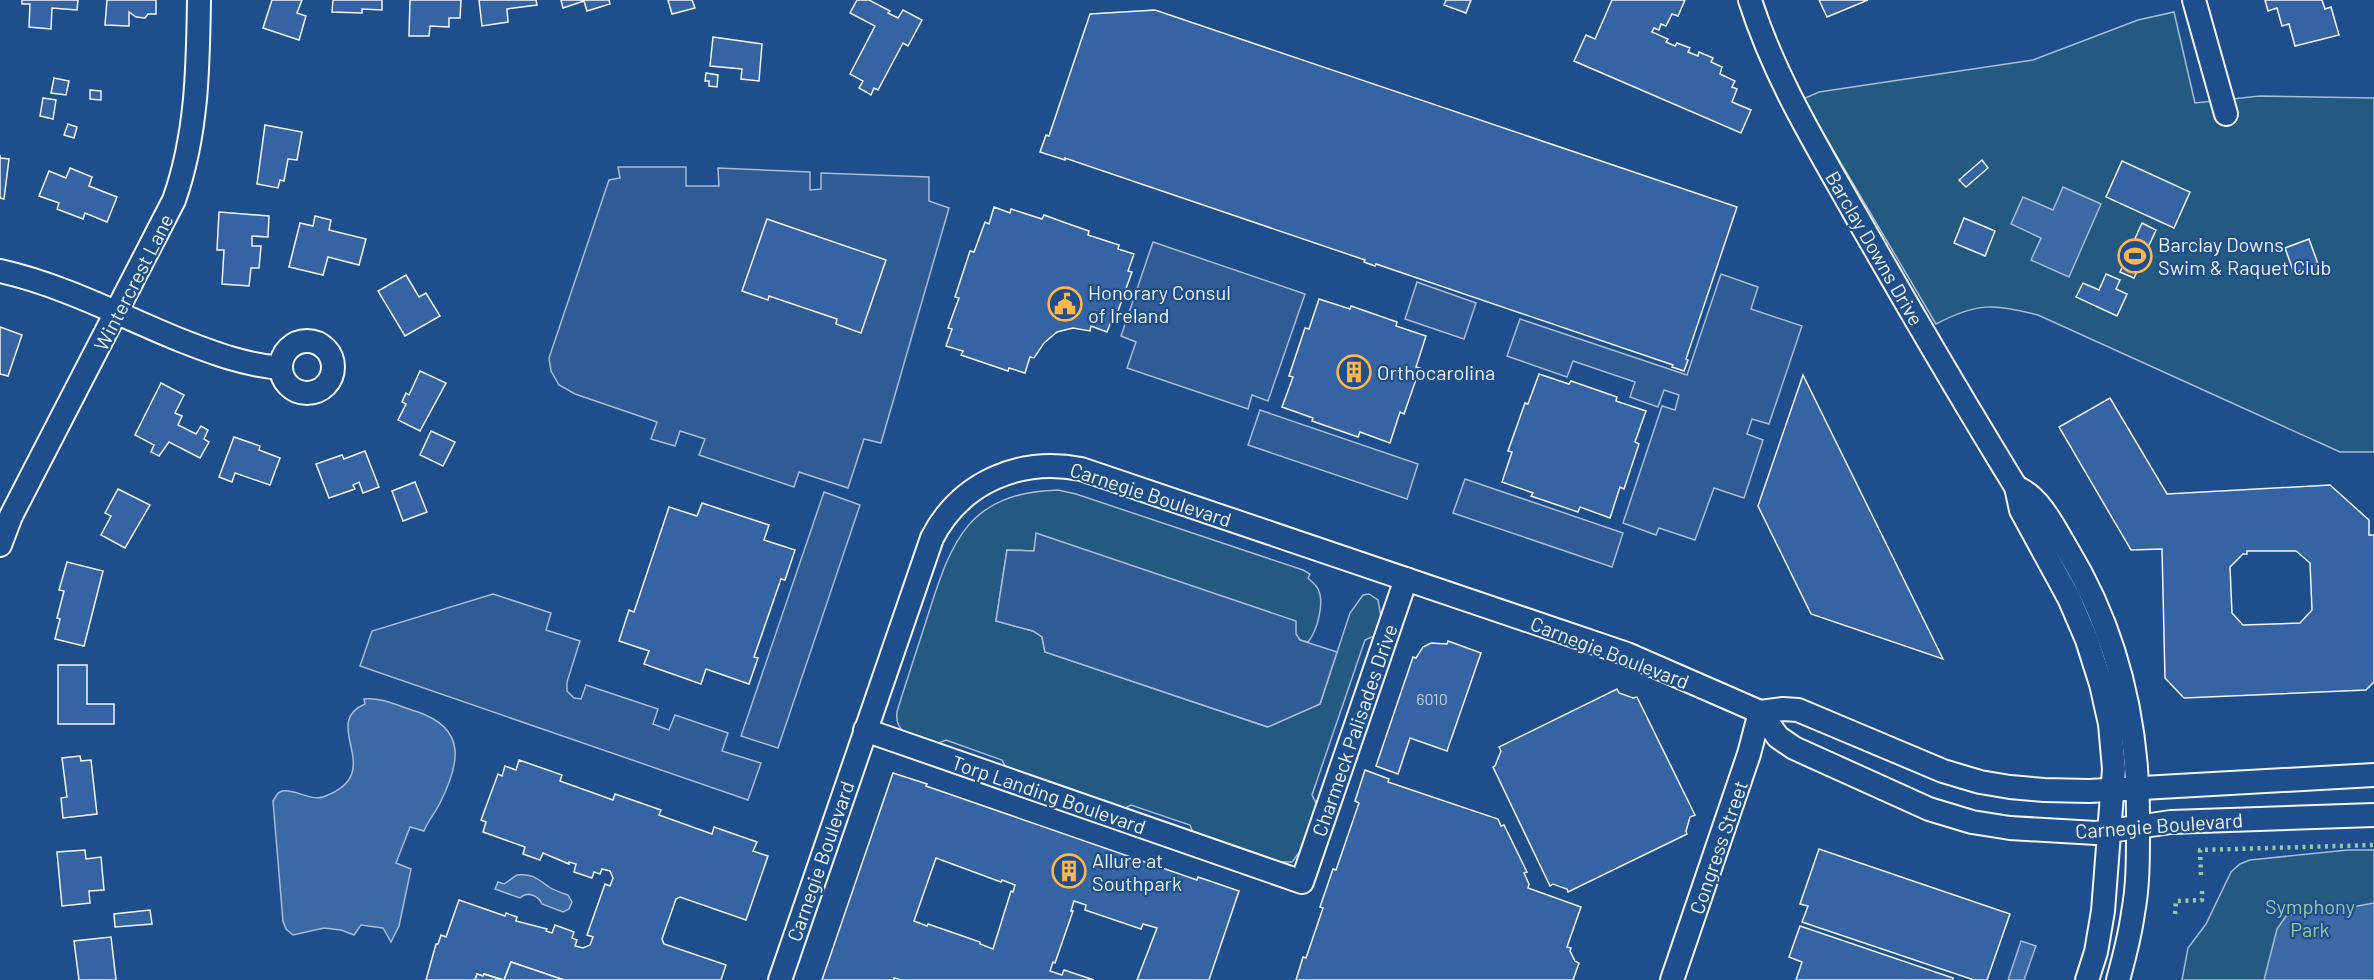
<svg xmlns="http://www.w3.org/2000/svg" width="2374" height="980" font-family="Barlow,sans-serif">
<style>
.green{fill:#245a82;stroke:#a8bbd7;stroke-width:1.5}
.parking{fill:#305b95;stroke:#a8bbd7;stroke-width:1.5}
.water{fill:#3b69a3;stroke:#a8bbd7;stroke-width:1.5}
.building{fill:#3563a3;stroke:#f2f6ff;stroke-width:1.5;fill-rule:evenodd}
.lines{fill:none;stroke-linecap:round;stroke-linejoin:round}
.minor-casing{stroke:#f2f6ff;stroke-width:26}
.minor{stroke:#1f4e8c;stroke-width:22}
.hedge{stroke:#97c8a6;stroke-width:4.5;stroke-dasharray:3 4.5;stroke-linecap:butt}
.labels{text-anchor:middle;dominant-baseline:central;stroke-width:4.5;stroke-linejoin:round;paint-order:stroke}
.number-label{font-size:16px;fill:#c3d1e8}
.poi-label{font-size:20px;fill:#f2f6ff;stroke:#1f4e8c;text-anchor:start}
.street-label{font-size:20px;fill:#f2f6ff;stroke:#1f4e8c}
.park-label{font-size:20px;fill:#97c8a6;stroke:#1f4e8c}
</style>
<rect width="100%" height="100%" fill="#1f4e8c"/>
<g class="green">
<path d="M2174 12 2195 103 2260 96 2374 98V452H2340L2038 315C1994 304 1978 302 1936 324L1803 99 1819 92 2033 60 2138 20Z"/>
<path d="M1058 490 1076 494 1303 570 1310 574 1308 578C1311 581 1316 585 1318 589 1325 603 1317 631 1308 642L1300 640 1296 635 1037 534 1034 551 1007 550 996 621 1033 631 1042 637 1045 652 1267 727 1320 704 1350 613 1363 595 1369 594 1378 600 1381 617 1374 636 1365 640 1312 795 1317 805 1301 850 1292 862H1274L1194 835 1190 825 1131 805 1122 810 1007 770 1002 760 946 740 934 745C916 738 894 735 897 712 907 679 918 647 928 615 952 539 969 493 1058 490Z"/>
<polygon points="2348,850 2374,850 2374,980 2182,980 2188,948 2206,924 2231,872 2240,864 2250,860"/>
</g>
<g class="parking">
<polygon points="618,167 686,167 686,186 719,186 718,168 810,172 810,190 821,189 821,173 929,177 929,201 949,208 881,443 864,439 848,488 799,472 794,487 699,455 705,439 680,431 675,446 651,439 657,422 575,394 559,385 551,371 549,358 609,180 620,178"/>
<polygon points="1153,242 1305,294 1268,401 1252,395 1248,409 1127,368 1136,342 1121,336"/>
<polygon points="1721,274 1758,287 1751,309 1802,326 1769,424 1752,419 1747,434 1763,440 1744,498 1714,488 1695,540 1659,528 1656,535 1623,523 1662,406 1675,410 1679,395 1664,390 1658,407 1630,397 1635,382 1573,361 1567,377 1507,356 1520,319 1687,375"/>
<polygon points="1417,282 1476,303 1464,339 1405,319"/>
<polygon points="1260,410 1418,464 1407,499 1248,445"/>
<polygon points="1465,479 1623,533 1612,567 1453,513"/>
<polygon points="824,492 860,505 778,748 741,736"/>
<polygon points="1036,533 1296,621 1296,634 1300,640 1337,652 1320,704 1268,727 1045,652 1042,637 1033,631 996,621 1007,550 1034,551"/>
<polygon points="493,594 551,613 546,630 580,641 567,682 567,691 574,698 581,699 586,685 658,709 653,724 669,730 675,715 728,733 722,751 761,763 748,800 360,666 372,631"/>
</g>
<g class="water">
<polygon points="2063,187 2101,204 2069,277 2031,260 2041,238 2011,224 2023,197 2053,210"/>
<path d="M364 699C382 697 401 707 418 712 467 729 460 763 440 803 435 813 428 821 424 831L410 827 396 863 411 869 399 926 391 942 383 928 361 925 354 935 341 930 324 928 293 935 286 929 283 921 273 801 278 793 282 791C296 789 310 801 323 797 390 773 318 724 365 704Z"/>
<path d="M517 875C532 873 538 879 549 887 555 891 562 893 568 895L572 902 569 909 563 912 542 904C538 895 527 891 520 898L495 889 498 882 504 884Z"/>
<polygon points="2374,903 2374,980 2264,980 2277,929 2286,916 2310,910 2331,911"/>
<polygon points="2021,941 2036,946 2024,980 2008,980"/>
</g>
<g class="building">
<polygon points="22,0 78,0 77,10 52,8 51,29 29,27 30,4 22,4"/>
<polygon points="107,0 156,0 156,14 148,14 145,18 136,17 129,12 129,26 105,25"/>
<polygon points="272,0 302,0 297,13 306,16 299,40 263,28"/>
<polygon points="333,0 382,0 382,10 362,9 362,13 332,12"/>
<polygon points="410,0 461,0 460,18 449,18 449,27 430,26 429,36 409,36"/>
<polygon points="479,0 536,0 537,5 507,9 508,22 482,26"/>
<polygon points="561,0 609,0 610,4 587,11 584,1 563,8"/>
<polygon points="668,0 692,0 695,8 672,14"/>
<polygon points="857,0 869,0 890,11 888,13 898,18 903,10 922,20 908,46 903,43 878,90 874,88 871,95 859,88 863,81 850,74 875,26 850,13"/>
<polygon points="1446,0 1471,0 1466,13 1444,5"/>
<polygon points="1612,0 1685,0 1678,16 1672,14 1666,26 1661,24 1659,30 1654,28 1652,32 1668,39 1666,42 1675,46 1677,43 1690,48 1688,52 1698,56 1699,52 1713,58 1711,62 1722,67 1720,74 1735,81 1732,87 1737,89 1732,102 1751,110 1741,133 1574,61 1586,35 1595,39"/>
<polygon points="1819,0 1868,0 1827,17"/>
<polygon points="2265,0 2322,0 2325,9 2331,7 2339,35 2295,46 2289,24 2282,26 2277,8 2268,11"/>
<polygon points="1155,10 1737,207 1686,359 1688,360 1684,371 1672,367 1673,365 1376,264 1375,266 1364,262 1365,260 1065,158 1065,160 1040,152 1046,135 1049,136 1090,14"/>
<polygon points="713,37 762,44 759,81 741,79 742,69 710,66"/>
<polygon points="706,73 718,75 717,87 709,86 709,81 705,81"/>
<polygon points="54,78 69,81 66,95 51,93"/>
<polygon points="90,90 101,91 101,100 90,99"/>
<polygon points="43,98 56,100 53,119 40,116"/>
<polygon points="68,124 77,127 74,138 64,135"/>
<polygon points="265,125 302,132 297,160 288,159 284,181 280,180 278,188 257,184"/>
<polygon points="0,155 0,158 9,159 4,199 0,198"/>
<polygon points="1982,160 1988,168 1966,187 1959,180"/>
<polygon points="2122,161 2190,192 2174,228 2106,197"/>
<polygon points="70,168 92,177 89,186 117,197 107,222 85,213 83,219 57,209 59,203 39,196 49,171 66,178"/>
<polygon points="994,207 1010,213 1011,209 1042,219 1044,215 1066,223 1089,231 1088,235 1119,245 1118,249 1134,254 1128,271 1132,272 1124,294 1116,317 1113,316 1107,332 1091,326 1090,331 1073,328 1057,332 1044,343 1034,358 1030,357 1025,373 1009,368 1008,371 961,355 963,351 946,346 952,329 948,328 959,298 955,297 970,251 974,252 985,222 989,224"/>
<polygon points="219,212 269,216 268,237 252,236 252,246 261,246 259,268 251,268 249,286 222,284 224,250 217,250"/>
<polygon points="315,216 331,220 329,230 366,239 359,265 328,257 323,275 289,267 300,223 313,226"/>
<polygon points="1964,218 1995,231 1985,256 1954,243"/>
<polygon points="767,219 886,260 861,333 836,324 837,319 769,296 768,300 742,291"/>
<polygon points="2142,223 2156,230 2134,278 2120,272"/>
<polygon points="2309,239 2318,264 2294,273 2285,248"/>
<polygon points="2106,274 2120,280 2116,289 2127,294 2117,316 2076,297 2083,283 2099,290"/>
<polygon points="406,275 419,297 426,293 440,316 405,336 378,291"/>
<polygon points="1319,299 1350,309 1351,306 1397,322 1396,326 1426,336 1416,367 1420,368 1404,414 1400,412 1390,443 1360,432 1358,437 1312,421 1313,418 1282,407 1293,377 1289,376 1305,328 1309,329"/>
<polygon points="0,327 22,335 8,376 0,374"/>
<polygon points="420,371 446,383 420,431 398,420 406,404 402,402 406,393 409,395"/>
<polygon points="1539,374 1569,384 1571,381 1617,397 1616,401 1646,411 1635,442 1639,444 1624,489 1620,487 1610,518 1580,507 1578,512 1531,496 1533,493 1502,482 1512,452 1508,451 1525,403 1528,404"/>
<polygon points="1803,375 1943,659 1811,614 1758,506"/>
<polygon points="161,383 184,395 175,413 182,416 178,425 196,434 201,426 208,430 204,439 209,442 200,458 169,442 159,456 151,452 154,445 135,435"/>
<path d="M2110 398 2167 494 2330 485 2369 520V535H2374V682L2366 690 2184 698 2165 678 2162 549 2131 550 2059 427ZM2247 551H2296L2310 563 2312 610 2300 623 2243 625 2232 613 2230 567 2243 554H2247Z"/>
<polygon points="431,431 455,442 443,466 420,455"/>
<polygon points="234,437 260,446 259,450 280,458 270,485 235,473 232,482 219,477"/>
<polygon points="365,451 379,487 363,493 359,482 353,485 355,489 329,498 316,464 342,455 344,459"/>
<polygon points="415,482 427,512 403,521 392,491"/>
<polygon points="118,489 150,505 125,548 101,535 111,516 105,513"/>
<polygon points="702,503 769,525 764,540 795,550 785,580 781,579 754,657 758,658 749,684 706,669 701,684 644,664 649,651 619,641 629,610 634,612 669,507 697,516"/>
<polygon points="67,562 103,571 84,646 55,639 60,619 57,618 64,591 59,590"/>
<polygon points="1448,641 1481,653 1447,751 1410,738 1398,774 1376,766 1413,657 1416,658 1423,647 1431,643 1447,644"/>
<polygon points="58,665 87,665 87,704 114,704 114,724 58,724"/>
<polygon points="1617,689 1619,693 1633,698 1637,697 1695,815 1690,817 1686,831 1687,834 1568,892 1567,889 1553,884 1550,886 1493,767 1495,766 1501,751 1499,747"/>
<polygon points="80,756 81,761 91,760 97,814 63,818 61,798 67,797 62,758"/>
<polygon points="519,760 562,775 560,781 613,800 615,794 661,810 659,815 712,834 714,827 757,842 753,851 768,856 746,920 680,897 676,899 662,939 664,944 726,965 721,980 564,980 511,962 504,980 484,974 483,976 477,974 475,980 426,980 436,944 438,944 441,935 446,937 459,900 505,916 506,913 517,917 516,921 547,929 546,931 552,933 555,925 574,932 572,938 577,940 575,946 583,948 590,945 593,937 587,935 605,884 610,886 613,878 610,871 602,869 600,874 594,872 592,878 574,872 576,864 569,862 569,864 543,853 540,860 523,854 525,847 483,832 486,822 481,820 498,774 502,776 505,766 516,770"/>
<polygon points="1365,770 1389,779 1388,782 1498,819 1501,826 1504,825 1527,872 1524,873 1529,884 1528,888 1581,907 1567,947 1571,948 1570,951 1575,961 1579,963 1573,980 1296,980 1303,957 1306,958 1323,908 1320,907 1333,869 1336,870 1359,803 1355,801"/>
<path d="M893 773 927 784 926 786 1197 880 1198 877 1239 891 1209 980H1137L1157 928 1143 924 1141 929 1085 910 1086 905 1074 901 1071 911H1073L1055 963 1053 962 1050 971 1062 975 1064 970 1094 980H901L894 978V980H822ZM936 858 1001 882 1002 880 1015 885 1013 892 1011 891 993 949 980 944V942L928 924 927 926 914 921Z"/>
<polygon points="1819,849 2010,914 1987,980 1974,980 1802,922 1808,906 1800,904"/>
<polygon points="85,850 86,859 101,857 104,890 89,891 90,903 62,906 57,852"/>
<polygon points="150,910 152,924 115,927 114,914"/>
<polygon points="1800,926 1953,978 1953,980 1796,980 1802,962 1789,957"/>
<polygon points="111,937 116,980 79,980 74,941"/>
<polygon points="511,962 564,980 504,980"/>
<polygon points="477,974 483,976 484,974 502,980 475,980"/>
</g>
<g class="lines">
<g class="minor-casing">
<g id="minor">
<path d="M1750 0C1774 76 1815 143 1854 212 1907 305 1960 396 2016 487L2021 510 2069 598 2087 640 2101 684 2110 724 2114 769 2103 911 2096 952 2087 980"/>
<polyline points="2194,0 2226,114"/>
<path d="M0 271C63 285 121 316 180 340 213 353 245 365 281 368"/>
<circle cx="307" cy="367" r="26"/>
<path d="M2016 487C2041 498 2053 526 2067 549 2120 636 2140 730 2138 832 2138 859 2138 887 2133 913 2130 936 2124 958 2118 980"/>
<path d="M0 545 11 516 174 200C197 135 198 69 199 0"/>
<polyline points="1760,712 1783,709 1798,710 1943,771 1980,782 2010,787 2044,790 2089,791 2374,775"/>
<polyline points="865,730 1302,882 1406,579"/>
<path d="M780 980 932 538C961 482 1020 457 1081 469L1627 654 1760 712 1778 737 1794 748 1929 809 1972 822 2010 828 2096 833 2171 822 2374 815"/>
<polyline points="1672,980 1749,754 1760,712"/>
</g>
</g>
<use href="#minor" class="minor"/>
<g class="hedge">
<polyline points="2201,875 2200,850 2374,845"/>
<polyline points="2175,914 2176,901 2202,900 2202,888"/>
</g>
</g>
<defs>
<g id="stadium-ring" transform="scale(1.725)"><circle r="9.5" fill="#1f4e8c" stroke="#ffb74d" stroke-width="1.5"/><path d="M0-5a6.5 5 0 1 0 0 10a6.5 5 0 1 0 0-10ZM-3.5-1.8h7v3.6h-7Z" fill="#ffb74d"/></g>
<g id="civic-ring" transform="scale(1.725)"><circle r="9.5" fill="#1f4e8c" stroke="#ffb74d" stroke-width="1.5"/><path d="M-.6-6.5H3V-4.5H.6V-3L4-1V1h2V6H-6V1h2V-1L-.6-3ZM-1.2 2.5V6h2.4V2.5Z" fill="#ffb74d"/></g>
<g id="building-ring" transform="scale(1.725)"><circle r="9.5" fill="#1f4e8c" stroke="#ffb74d" stroke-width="1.5"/><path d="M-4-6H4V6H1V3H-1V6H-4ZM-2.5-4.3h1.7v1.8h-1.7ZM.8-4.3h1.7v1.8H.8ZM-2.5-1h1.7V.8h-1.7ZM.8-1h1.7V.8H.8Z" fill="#ffb74d"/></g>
</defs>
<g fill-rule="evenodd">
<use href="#stadium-ring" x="2135" y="256"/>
<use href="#civic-ring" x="1065" y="304"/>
<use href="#building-ring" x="1354" y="372"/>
<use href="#building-ring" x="1069" y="871"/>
</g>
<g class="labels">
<g class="number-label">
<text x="1432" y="698">6010</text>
</g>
<g class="poi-label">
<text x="2158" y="244">Barclay Downs<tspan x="2158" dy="23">Swim &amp; Raquet Club</tspan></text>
<text x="1088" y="292">Honorary Consul<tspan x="1088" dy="23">of Ireland</tspan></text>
<text x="1377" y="372">Orthocarolina</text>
<text x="1092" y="860">Allure at<tspan x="1092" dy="23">Southpark</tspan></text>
</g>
<g class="street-label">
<text transform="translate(1875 248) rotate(60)">Barclay Downs Drive</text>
<text transform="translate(133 282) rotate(-63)">Wintercrest Lane</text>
<text transform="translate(1151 494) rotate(18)">Carnegie Boulevard</text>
<text transform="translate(1610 652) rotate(21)">Carnegie Boulevard</text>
<text transform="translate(1354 730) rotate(-71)">Charmeck Palisades Drive</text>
<text transform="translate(1049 794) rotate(19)">Torp Landing Boulevard</text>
<text transform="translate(2159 825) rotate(-4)">Carnegie Boulevard</text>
<text transform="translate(1718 847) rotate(-71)">Congress Street</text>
<text transform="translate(820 861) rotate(-71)">Carnegie Boulevard</text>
</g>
<g class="park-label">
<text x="2310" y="906">Symphony<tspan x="2310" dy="23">Park</tspan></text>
</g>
</g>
</svg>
